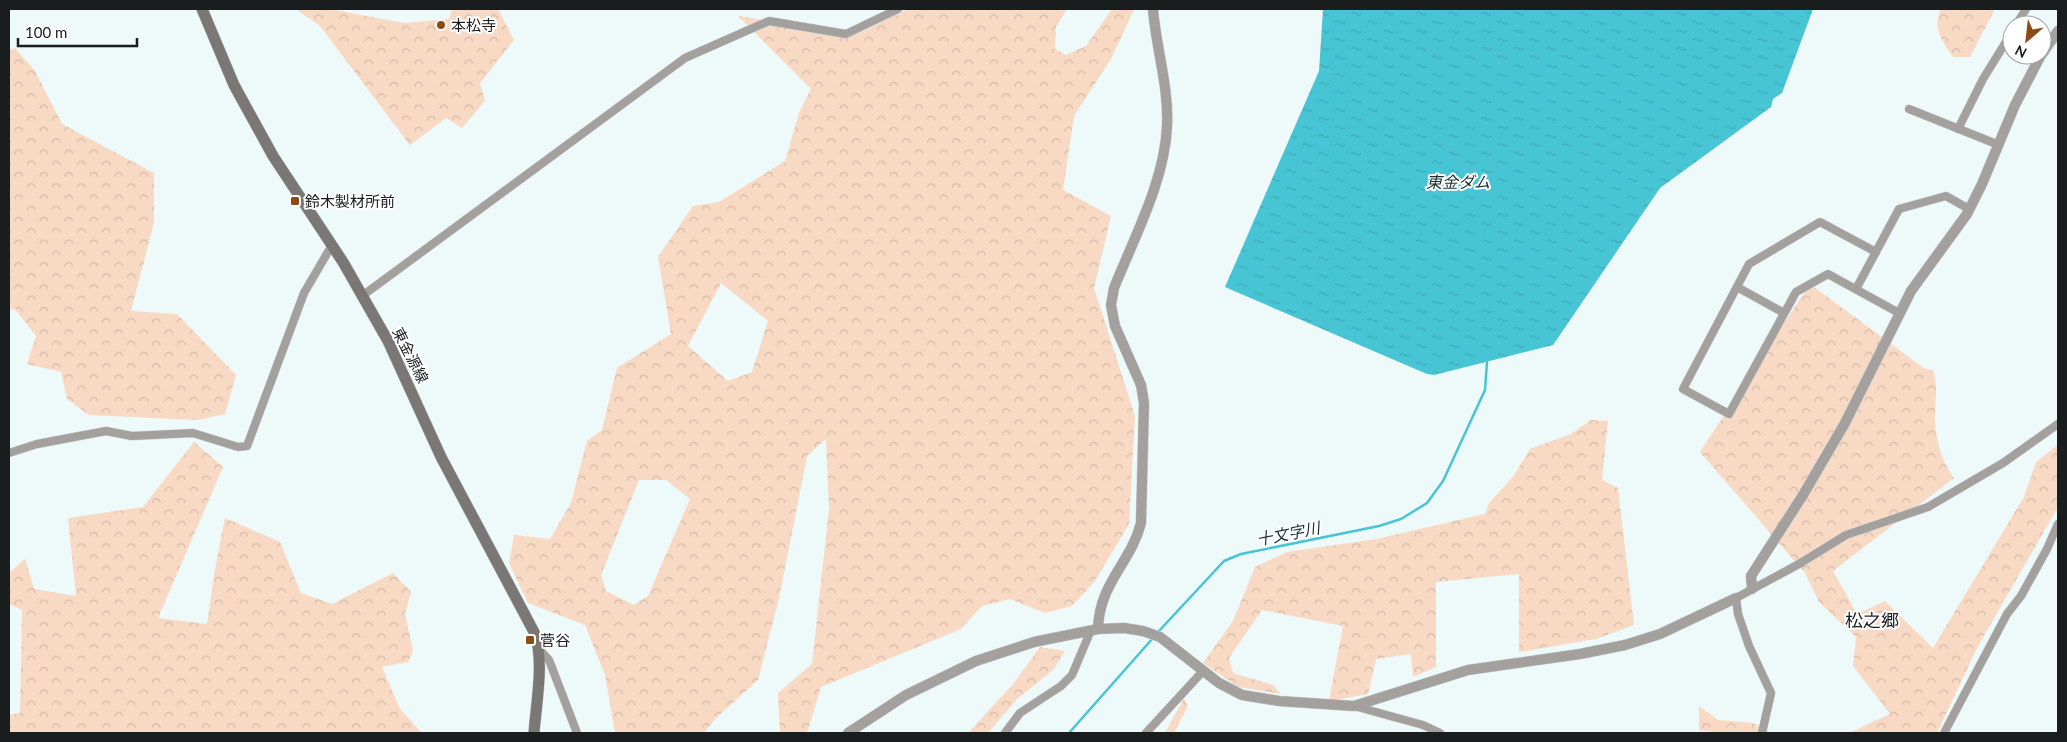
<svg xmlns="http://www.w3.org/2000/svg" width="2067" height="742" font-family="Lato,'Noto Sans JP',sans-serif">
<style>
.forest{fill:url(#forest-crowns);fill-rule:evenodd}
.water{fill:url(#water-ripples)}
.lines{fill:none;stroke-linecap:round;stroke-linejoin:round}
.stream{stroke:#47c5d4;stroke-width:2.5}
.minor-casing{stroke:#ccd6d7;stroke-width:9}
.tertiary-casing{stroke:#ccd6d7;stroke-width:11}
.secondary-casing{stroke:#ccd6d7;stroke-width:12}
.minor{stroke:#a3a09e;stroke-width:8}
.tertiary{stroke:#a3a09e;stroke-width:10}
.secondary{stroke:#7b7774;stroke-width:11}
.poi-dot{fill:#8b4b14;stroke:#fff;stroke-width:2}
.labels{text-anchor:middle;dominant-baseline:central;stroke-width:4;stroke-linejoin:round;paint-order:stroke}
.poi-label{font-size:15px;fill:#191d1d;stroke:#fff;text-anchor:start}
.street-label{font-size:15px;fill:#191d1d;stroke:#fff}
.water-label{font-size:16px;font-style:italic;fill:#1a3033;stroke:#fff}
.quarter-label{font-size:18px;fill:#191d1d;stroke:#fff}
</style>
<defs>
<pattern id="forest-crowns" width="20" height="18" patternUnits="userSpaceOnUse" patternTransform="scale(1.25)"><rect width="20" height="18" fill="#f8d9c4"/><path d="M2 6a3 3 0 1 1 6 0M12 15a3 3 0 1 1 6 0" fill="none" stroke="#d4baa8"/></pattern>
<pattern id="water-ripples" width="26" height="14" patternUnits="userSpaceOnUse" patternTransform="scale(1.25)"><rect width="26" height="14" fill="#47c5d4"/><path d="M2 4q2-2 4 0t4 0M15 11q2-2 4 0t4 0" fill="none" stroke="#3ea9b6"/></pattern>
</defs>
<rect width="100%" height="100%" fill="#eef9fa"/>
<g class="forest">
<polygon points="296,9 329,9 404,23 449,19 452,9 498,9 514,40 480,83 485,101 462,128 446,118 410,145 320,26"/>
<path d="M908 9H1067L1056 27 1055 49 1066 55 1086 46 1112 9 1134 10 1111 59 1074 116 1063 190 1111 216 1094 288 1135 416 1129 524 1095 581 1072 606 1045 613 1010 599 982 606 961 629 821 687 808 730 805 733H780L778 693 812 664 829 509 826 439 807 456 779 598 758 680 715 719 704 733H615L605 675 585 625 528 603 509 563 514 535 550 539 571 503 587 441 602 430 617 368 671 334 658 257 693 206 719 202 785 161 799 113 811 89 738 16 857 34ZM721 283 768 321 752 372 728 381 688 346ZM639 480H666L690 499 648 596 634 605 606 591 601 575Z"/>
<path d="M1941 9H1995L1970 57H1953C1942 42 1932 27 1941 9Z"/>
<polygon points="15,48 35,71 62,124 154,173 154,223 131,311 177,314 236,375 225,414 197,420 89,415 67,399 61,372 27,364 36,336 15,309 9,310 9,50"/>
<path d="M1810 284 1925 369 1933 370C1940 391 1932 410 1936 431 1938 448 1944 465 1954 478L1833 571 1857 614 1885 601 1933 648 2024 497 2036 462 2058 445V507L1977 648 1937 733H1849L1890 714 1853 666 1856 637 1819 602 1805 573 1700 452Z"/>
<polygon points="1591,420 1608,421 1602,480 1618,488 1634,625 1596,639 1519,652 1519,574 1436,582 1436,667 1413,677 1411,654 1376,659 1368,694 1329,701 1343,626 1262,610 1229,658 1233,673 1273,685 1281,694 1238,687 1203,663 1233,621 1255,567 1287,552 1376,539 1485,514 1489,503 1513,477 1530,449 1571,434"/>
<polygon points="194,442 223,467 158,618 207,624 215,569 225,518 280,542 301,593 332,604 393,573 411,592 405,614 413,651 408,662 382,667 400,709 422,733 9,733 9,715 20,713 22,610 9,604 9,573 25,559 34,589 76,596 68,518 143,507"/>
<polygon points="1040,647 1065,651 1053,670 1017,699 988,733 968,733 1013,684"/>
<polygon points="1184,698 1188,706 1174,733 1165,733"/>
<polygon points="1699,706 1718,720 1753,723 1770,733 1720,733 1699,730"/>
</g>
<polygon class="water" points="1323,9 1813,9 1782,93 1773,99 1771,107 1660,188 1553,345 1434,375 1427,374 1225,287 1319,71"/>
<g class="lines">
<g class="stream">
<polyline points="1158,632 1224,561 1241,554 1379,526 1401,519 1427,503 1443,481 1485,390 1487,362"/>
<polyline points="1069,733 1153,638"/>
</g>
<g class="minor-casing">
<g id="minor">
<polyline points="2016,25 2026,9"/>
<polyline points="1909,109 1999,145"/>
<polyline points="1958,129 1983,79 2012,32"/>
<polyline points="1876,252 1820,222 1749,264 1683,389 1729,414 1796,292 1828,274 1899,313"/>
<polyline points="1737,287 1784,313"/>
<polyline points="1856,289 1899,209 1946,196 1969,209"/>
<polyline points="362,296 685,58 769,21 846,34 898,9"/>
<polyline points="9,453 37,444 106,431 132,436 193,433 238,447 247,446 304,293 332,245"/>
<polyline points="538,648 549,660 577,733"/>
<polyline points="1354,706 1423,725 1440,733"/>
<polyline points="1005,733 1020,713 1061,686 1072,675 1091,630"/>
<polyline points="1146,733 1203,671"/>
<polyline points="1762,733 1771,693 1749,646 1738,614 1736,598 1799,564 1846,535 1928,507 2003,463 2058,424"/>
<polyline points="1944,733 2007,614 2021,596 2047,549 2058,524"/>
</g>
</g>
<g class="tertiary-casing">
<g id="tertiary">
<polyline points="2042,54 2058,31"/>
<polyline points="1752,589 1751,576 1803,495 1845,423 1911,291 1967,214 1982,184 2015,105 2041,55"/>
<path d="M1098 629C1099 583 1131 563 1141 523L1144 403 1141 385 1115 326 1111 305 1114 288C1134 238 1165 180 1167 126 1169 87 1156 48 1153 9"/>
<polyline points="848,733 906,695 976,661 1034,642 1098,629 1124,628 1143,631 1160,637 1219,683 1242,695 1279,701 1354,706 1468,670 1580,654 1625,645 1660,634 1736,598"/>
</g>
</g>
<g class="secondary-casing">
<path id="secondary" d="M202 9 234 85 273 156 343 262 388 341 441 457 534 632C545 659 536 704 534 733"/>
</g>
<use href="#minor" class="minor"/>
<use href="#tertiary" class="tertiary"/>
<use href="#secondary" class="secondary"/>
</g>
<g class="poi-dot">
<circle cx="441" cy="25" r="5"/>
<rect x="290" y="196" width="10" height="10" rx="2.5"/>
<rect x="525" y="635" width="10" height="10" rx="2.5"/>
</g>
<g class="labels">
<g class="poi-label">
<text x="451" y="25">本松寺</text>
<text x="305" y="201">鈴木製材所前</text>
<text x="540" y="640">菅谷</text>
</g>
<g class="street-label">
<text transform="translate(411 355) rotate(63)">東金源線</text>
</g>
<g class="water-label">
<text x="1458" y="181">東金ダム</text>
<text transform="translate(1288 533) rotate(-11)">十文字川</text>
</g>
<g class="quarter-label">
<text x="1872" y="620">松之郷</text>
</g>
</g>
<rect width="2067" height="742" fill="none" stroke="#191d1d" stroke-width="20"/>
<g transform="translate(2027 40) rotate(208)"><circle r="24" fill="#ffffff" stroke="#a3a5a5"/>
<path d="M0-4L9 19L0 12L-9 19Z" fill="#8b4b14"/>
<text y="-8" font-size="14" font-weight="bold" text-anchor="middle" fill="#191d1d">N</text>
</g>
<path d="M18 38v8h119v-8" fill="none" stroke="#191d1d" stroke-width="2.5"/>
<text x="25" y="38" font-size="15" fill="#191d1d" stroke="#ffffff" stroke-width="4" paint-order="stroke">100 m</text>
</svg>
